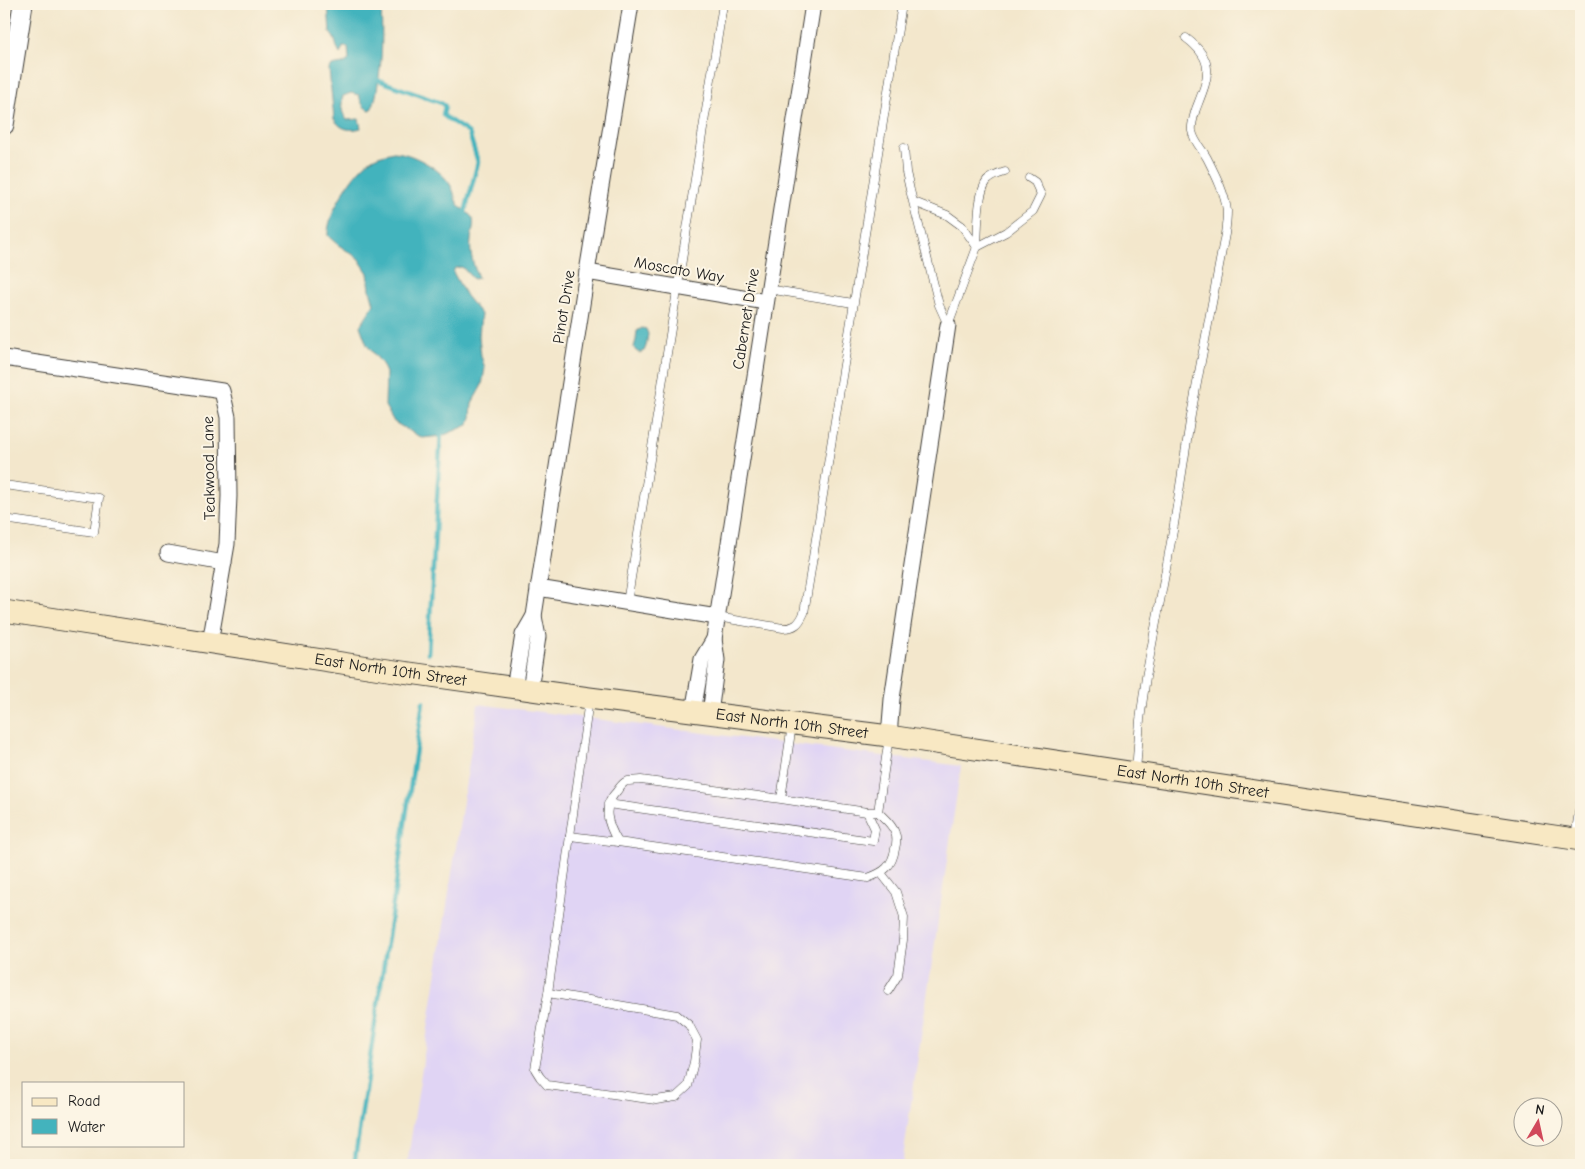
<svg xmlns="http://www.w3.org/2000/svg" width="1585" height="1169" font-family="'Comic Neue',sans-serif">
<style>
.built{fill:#e0d4f4}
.water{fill:#43b3bd;stroke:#30686c}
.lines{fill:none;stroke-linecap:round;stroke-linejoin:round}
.stream{stroke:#43b3bd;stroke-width:4.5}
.service-casing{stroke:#3c3a36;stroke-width:9}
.minor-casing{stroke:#3c3a36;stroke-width:17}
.tertiary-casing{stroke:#3c3a36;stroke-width:21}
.secondary-casing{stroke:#3c3a36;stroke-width:23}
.service{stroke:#fff;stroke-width:8}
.minor{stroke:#fff;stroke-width:15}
.tertiary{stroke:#fff;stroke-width:19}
.secondary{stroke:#f8e8c3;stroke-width:21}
.labels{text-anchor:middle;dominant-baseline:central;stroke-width:4;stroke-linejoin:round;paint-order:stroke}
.street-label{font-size:16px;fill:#1c1c1c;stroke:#fcf5e5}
</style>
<rect width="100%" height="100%" fill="#fcf5e5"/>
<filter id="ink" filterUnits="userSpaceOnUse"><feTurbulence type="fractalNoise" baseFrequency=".02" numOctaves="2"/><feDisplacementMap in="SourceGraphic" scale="10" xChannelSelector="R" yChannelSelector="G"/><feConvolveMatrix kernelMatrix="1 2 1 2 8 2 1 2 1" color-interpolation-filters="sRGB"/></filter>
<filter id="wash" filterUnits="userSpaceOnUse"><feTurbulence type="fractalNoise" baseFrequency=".0096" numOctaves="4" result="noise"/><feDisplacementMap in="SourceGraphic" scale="20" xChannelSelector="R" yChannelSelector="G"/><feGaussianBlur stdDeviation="1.12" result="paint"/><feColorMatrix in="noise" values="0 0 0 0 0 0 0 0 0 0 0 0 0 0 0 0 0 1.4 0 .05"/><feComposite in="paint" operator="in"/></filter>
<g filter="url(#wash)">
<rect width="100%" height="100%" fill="#f3e7cc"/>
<polygon class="built" points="478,704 961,766 902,1165 407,1165"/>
<g class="water">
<path d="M328 4H381C382 31 383 56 378 83 377 93 375 102 371 110 363 109 361 102 359 95L351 93 343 96C341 106 341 112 347 120L359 119 361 128C350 131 341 130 334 119L329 70 330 66 343 64 349 60 348 47H343L340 54C335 46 337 40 330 33Z"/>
<path d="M393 152C411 152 442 169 451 186 455 192 454 199 458 204 461 209 469 213 472 217 476 224 471 234 471 240 469 254 474 265 478 278L473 279 462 267 455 268 453 272 466 296 481 314 479 336 481 356 485 368 482 385 472 403 471 418 468 425 442 436 422 438 394 422 385 406 386 373 382 364 367 345 360 326 374 304 370 290 368 273 358 258 337 244 328 236C326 215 355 167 374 158 379 155 387 154 393 152Z"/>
<path d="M642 328 646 329 648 334C647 339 647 346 644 351L639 353 635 350 634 347 636 340 637 331Z"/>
</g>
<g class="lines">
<g class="stream">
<polyline points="375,79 441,103 445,106 443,115 448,119 469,133 478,162 464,216"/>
<polyline points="428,653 441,432"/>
<polyline points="354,1165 423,702"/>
</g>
</g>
</g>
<g filter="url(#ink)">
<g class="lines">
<g class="service-casing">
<g id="service">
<polyline points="904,148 906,172 910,190 939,305 948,325"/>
<polyline points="914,202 947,215 962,226 977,247"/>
<path d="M977 247C978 232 977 193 987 181 992 176 998 174 1005 172"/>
<polyline points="768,289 853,303"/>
<polyline points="948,325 977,247 1006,232 1033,211 1041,195 1035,182 1029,178"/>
<polyline points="4,485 99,498 94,532 4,519"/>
<polyline points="627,603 723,4"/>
<path d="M717 617 783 628C795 628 799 624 804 613L902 4"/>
<path d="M1136 771 1140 720 1146 677 1173 531 1191 415 1225 234C1226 227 1227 219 1227 211 1225 193 1215 174 1207 158 1202 149 1194 142 1192 131 1191 124 1194 116 1196 109 1208 78 1217 61 1186 38"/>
<path d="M781 799 641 780C636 781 629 780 625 782 622 784 619 788 617 791 601 807 608 825 618 842L868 878C884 872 892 867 895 849 896 845 897 837 895 833 893 825 884 818 878 812H867L781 799 792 725"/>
<polyline points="608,804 873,841 875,829 867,812"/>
<polyline points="878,812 889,737"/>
<polyline points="570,836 618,842"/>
<polyline points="1575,837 1581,799"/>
<polyline points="881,873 896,892 904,917 903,940 898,975 888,991"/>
<polyline points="548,993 677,1015 689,1025 697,1040 694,1062 688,1086 676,1097 656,1100 547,1085 540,1077 535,1069 548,993 589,700"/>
</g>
</g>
<g class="minor-casing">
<g id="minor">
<polyline points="587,272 766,302"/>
<polyline points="4,358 222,391 228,417 229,496 227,544 210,643"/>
<polyline points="168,553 224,563"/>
<polyline points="538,588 717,617"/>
<polyline points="534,616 587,272 631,4"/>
<polyline points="714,639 813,4"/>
<polyline points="514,688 523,635 534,616 538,637 530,690"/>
<polyline points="693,712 702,659 714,639 717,660 710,714"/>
<polyline points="889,736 892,699 948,325"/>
</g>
</g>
<g class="tertiary-casing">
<polyline id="tertiary" points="4,125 23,4"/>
</g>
<g class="secondary-casing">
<g id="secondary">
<path id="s1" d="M4 611 381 669 589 698 889 736 1581 840"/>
</g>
</g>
<use href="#service" class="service"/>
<use href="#minor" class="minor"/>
<use href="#tertiary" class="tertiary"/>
<use href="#secondary" class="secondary"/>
</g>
</g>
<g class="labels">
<g class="street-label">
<text transform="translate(679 270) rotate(10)">Moscato Way</text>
<text transform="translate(564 307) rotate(-81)">Pinot Drive</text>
<text transform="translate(746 319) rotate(-81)">Cabernet Drive</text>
<text transform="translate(209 468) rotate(-91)">Teakwood Lane</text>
<text stroke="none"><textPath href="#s1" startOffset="391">East North 10th Street</textPath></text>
<text stroke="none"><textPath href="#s1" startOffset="796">East North 10th Street</textPath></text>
<text stroke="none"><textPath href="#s1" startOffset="1201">East North 10th Street</textPath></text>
</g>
</g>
<rect width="1585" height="1169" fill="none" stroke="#fcf5e5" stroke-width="20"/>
<rect x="22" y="1082" width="162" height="65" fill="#fcf5e5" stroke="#a29e95"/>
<rect x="32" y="1098" width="25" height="8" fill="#f8e8c3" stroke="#a29e95"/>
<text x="68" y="1106" font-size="15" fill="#1c1c1c">Road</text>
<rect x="32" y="1119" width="25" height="15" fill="#43b3bd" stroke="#a29e95"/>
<text x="68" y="1132" font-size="15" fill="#1c1c1c">Water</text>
<g transform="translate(1538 1122) rotate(9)"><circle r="24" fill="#fcf5e5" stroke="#a29e95"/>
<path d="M0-4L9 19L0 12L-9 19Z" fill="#d1495b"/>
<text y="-8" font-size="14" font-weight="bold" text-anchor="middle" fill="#1c1c1c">N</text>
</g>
</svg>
